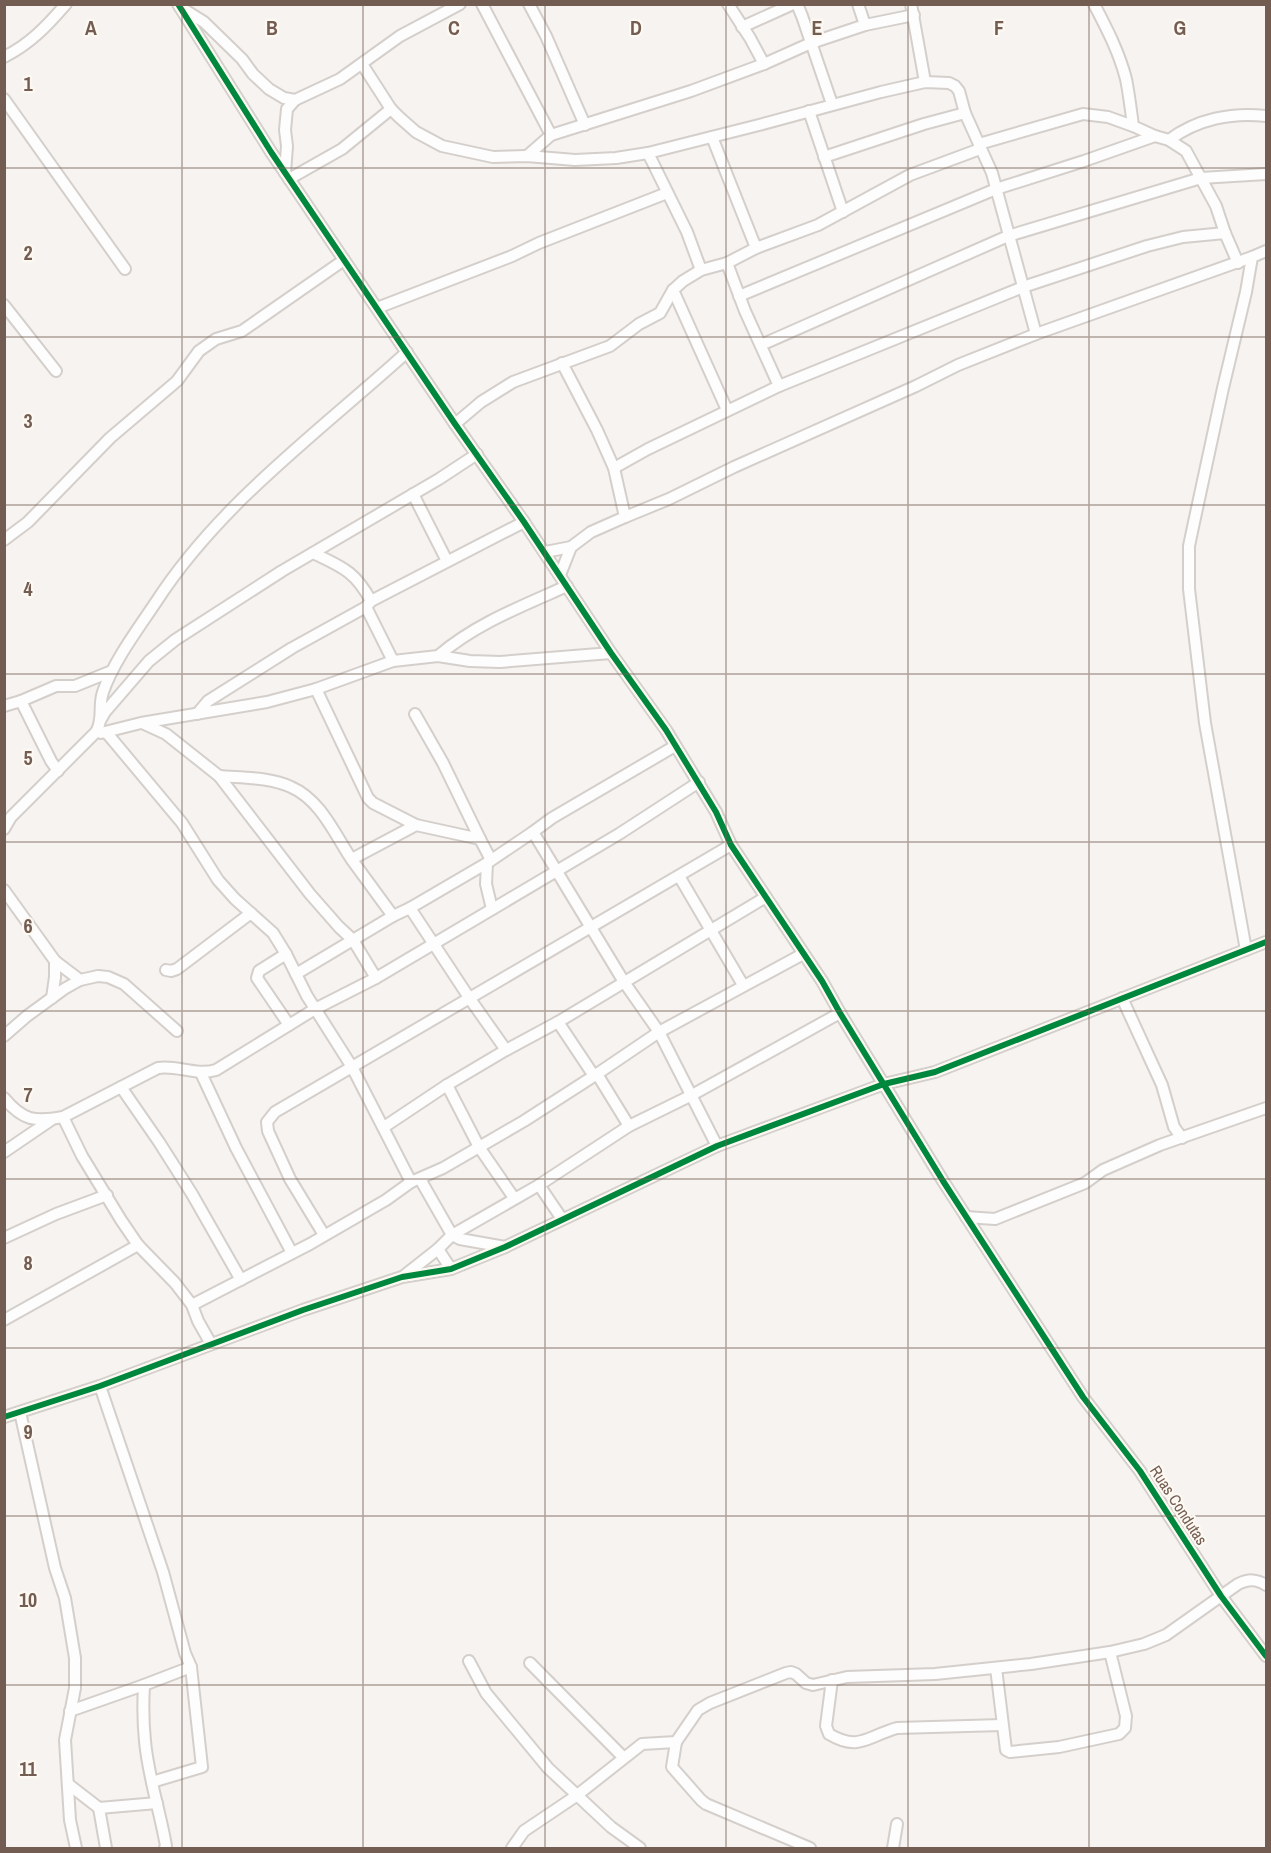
<svg xmlns="http://www.w3.org/2000/svg" width="1271" height="1853" font-family="'Archivo Narrow',sans-serif">
<style>
.lines{fill:none;stroke-linecap:round;stroke-linejoin:round}
.minor-casing{stroke:#d4cfcb;stroke-width:14}
.minor{stroke:#fefdfd;stroke-width:10}
.cycleway-casing{stroke:#fdf9f2;stroke-width:10}
.cycleway{stroke:#00873e;stroke-width:6}
.grid{fill:none;stroke:#735d52;stroke-width:1.5;stroke-opacity:0.55}
.labels{text-anchor:middle;dominant-baseline:central;stroke-width:4.5;stroke-linejoin:round;paint-order:stroke}
.street-label{font-size:16px;fill:#735d52;stroke:#fdf9f2}
.grid-label{font-size:20px;text-anchor:middle;font-weight:bold;fill:#735d52;stroke:#fdf9f2;stroke-width:4.5;stroke-linejoin:round;paint-order:stroke}
</style>
<rect width="100%" height="100%" fill="#f6f3f0"/>
<g class="lines">
<g class="minor-casing">
<g id="minor">
<polyline points="178,4 271,152 455,424 524,522 611,653 666,730 716,812 731,845 822,981 840,1013 943,1181 1083,1397 1140,1471 1221,1596 1266,1656"/>
<polyline points="482,4 551,135"/>
<polyline points="529,4 546,36 585,125"/>
<polyline points="728,4 750,38 764,64"/>
<polyline points="797,4 802,16 832,104"/>
<polyline points="911,4 925,82"/>
<path d="M1094 4C1107 29 1119 52 1126 79 1129 94 1131 110 1133 126L1155 136 1169 140 1186 151 1216 206 1225 233 1238 263"/>
<polyline points="180,7 204,22 242,59 253,74 269,89 284,98 295,100 340,79 400,36 460,4"/>
<polyline points="865,25 914,15"/>
<polyline points="742,27 793,4"/>
<path d="M4 57C30 44 47 26 66 4"/>
<polyline points="362,64 391,109 399,117 416,132 442,146 493,157 527,156 575,160 616,158 648,153 759,125 881,92 925,82 949,83 955,86 959,91 965,113 992,173 1036,334 1252,257"/>
<polyline points="4,99 125,269"/>
<polyline points="809,111 843,212"/>
<path d="M1169 140C1197 119 1232 112 1266 116"/>
<polyline points="979,144 1083,114 1108,117 1133,126"/>
<polyline points="648,153 687,232 701,270"/>
<polyline points="527,156 551,135 691,91 764,64 811,43 865,25 858,4"/>
<polyline points="824,157 924,124 965,113"/>
<polyline points="285,173 287,146 285,130 287,109 295,100"/>
<polyline points="289,179 342,149 391,109"/>
<polyline points="756,248 818,225 910,175 980,149"/>
<polyline points="673,290 727,410"/>
<polyline points="739,296 996,189 1084,161 1155,136"/>
<polyline points="4,305 56,371"/>
<polyline points="377,308 512,256 539,243 667,193"/>
<polyline points="761,345 1008,236 1201,178 1266,174"/>
<polyline points="562,363 597,430 614,468"/>
<polyline points="779,386 1023,287 1147,246 1183,237 1225,233"/>
<polyline points="455,424 481,402 513,382 610,346 639,324 660,313 673,290 683,281 701,270 727,263"/>
<polyline points="413,494 447,561"/>
<polyline points="625,517 669,499 734,467 916,386 958,365 1036,334"/>
<polyline points="4,540 28,522 110,438 177,381 199,351 216,339 242,331 344,260"/>
<polyline points="545,552 571,547 591,532 625,517 614,468 648,449 779,386 745,311 727,263 756,248 712,137"/>
<path d="M313 553C342 567 355 571 371 601"/>
<polyline points="560,575 571,547"/>
<polyline points="366,607 393,661"/>
<path d="M438 656C475 624 522 606 567 586"/>
<polyline points="316,689 368,798 373,803 416,825"/>
<polyline points="21,701 56,686 75,686 112,671"/>
<polyline points="4,706 21,701 51,761 58,771"/>
<polyline points="197,714 208,701 292,648 366,607 371,601 524,522"/>
<polyline points="415,714 443,763 480,839"/>
<polyline points="101,719 105,712 149,661 175,640 282,571 439,479 477,454"/>
<polyline points="142,723 166,734 219,776 310,894 339,927 353,940 376,978"/>
<polyline points="106,732 182,823 218,880 235,899 273,933 286,954 307,996 352,1067 411,1182"/>
<polyline points="101,733 141,723 267,702 316,689 393,661 438,656 470,661 500,662 611,653"/>
<polyline points="675,746 552,818 533,832 624,982 659,1032 717,1146"/>
<path d="M219 776C242 778 270 777 291 787 321 800 335 835 352 860 366 879 380 898 393 916"/>
<path d="M4 829 11 817 96 732C104 719 98 706 103 692 113 662 138 629 156 602 220 503 320 431 407 352"/>
<polyline points="352,859 416,825 480,839 491,860"/>
<polyline points="487,863 486,884 492,909"/>
<polyline points="679,876 743,985"/>
<polyline points="4,890 55,961 80,980"/>
<polyline points="410,908 487,863 533,832"/>
<polyline points="1246,950 1205,723 1189,589 1189,546 1193,527 1223,388 1246,292 1252,257 1266,251"/>
<polyline points="286,954 259,971 257,978 289,1025"/>
<polyline points="166,970 171,971 177,969 251,913"/>
<polyline points="296,974 393,916 410,908 470,999 506,1050"/>
<polyline points="52,998 55,977 55,961"/>
<polyline points="1122,998 1162,1085 1174,1127 1182,1138"/>
<polyline points="558,1022 594,1076"/>
<polyline points="4,1036 27,1016 64,989 80,980 98,976 108,977 124,984 177,1031"/>
<polyline points="201,1073 236,1148 292,1253"/>
<polyline points="597,1074 629,1126"/>
<polyline points="447,1085 479,1147 514,1198"/>
<polyline points="121,1087 159,1142 192,1194 241,1280"/>
<path d="M4 1098C23 1121 35 1122 63 1117L158 1068C178 1065 196 1076 216 1070L315 1009 376 978 619 834 699 782"/>
<polyline points="63,1117 82,1156 121,1220 138,1245 175,1283 192,1305 198,1321 211,1344"/>
<polyline points="384,1127 447,1085 506,1050 558,1022 766,897"/>
<polyline points="4,1152 51,1120"/>
<polyline points="420,1179 452,1235 460,1239 505,1247"/>
<polyline points="539,1185 562,1219"/>
<polyline points="966,1217 995,1219 1085,1183 1103,1170 1160,1145 1266,1108"/>
<polyline points="324,1235 290,1179 268,1131 267,1122 275,1112 731,845"/>
<polyline points="4,1238 56,1214 107,1195"/>
<polyline points="438,1249 451,1269"/>
<polyline points="405,1275 438,1249 452,1235 539,1185 629,1126 692,1095 840,1013"/>
<polyline points="192,1305 310,1244 386,1200 411,1182 443,1168 524,1121 597,1074 659,1032 803,954"/>
<polyline points="4,1320 138,1245"/>
<path d="M100 1386 163 1572 185 1653 191 1667 144 1685C143 1703 143 1722 145 1741 148 1776 160 1811 166 1846L165 1848"/>
<polyline points="20,1412 55,1568 65,1598 75,1658 75,1688 65,1740 70,1820 76,1848"/>
<polyline points="4,1417 100,1386 303,1310 402,1277 451,1269 505,1247 717,1146 884,1084 935,1072 1266,942"/>
<polyline points="469,1661 486,1693 548,1768 611,1827 640,1848"/>
<polyline points="530,1663 623,1757"/>
<polyline points="996,1668 1006,1750 1010,1752 1059,1747 1119,1734 1125,1728 1126,1716 1110,1652"/>
<path d="M832 1680 826 1726 829 1734C859 1752 868 1736 897 1728L1002 1725"/>
<polyline points="70,1711 144,1685"/>
<polyline points="676,1742 672,1767 701,1800 706,1804 810,1848"/>
<polyline points="152,1782 202,1767 191,1667"/>
<polyline points="68,1784 99,1808 157,1803"/>
<polyline points="99,1808 106,1848"/>
<path d="M512 1848 524 1831 576 1796 642 1744 676 1742 698 1710 710 1703 786 1673 791 1672 796 1674 806 1683 813 1685 847 1677 935 1674 1031 1664 1110 1652 1144 1644 1166 1635 1238 1584C1249 1579 1256 1579 1266 1585"/>
<polyline points="893,1848 897,1824"/>
</g>
</g>
<use href="#minor" class="minor"/>
<g class="cycleway-casing">
<g id="cycleway">
<polyline points="178,4 271,152 455,424 524,522 611,653 666,730 716,812 731,845 822,981 840,1013 943,1181 1083,1397 1140,1471 1221,1596 1266,1656"/>
<polyline points="4,1417 100,1386 303,1310 402,1277 451,1269 505,1247 717,1146 884,1084 935,1072 1266,942"/>
</g>
</g>
<use href="#cycleway" class="cycleway"/>
</g>
<path class="grid" d="M182 4V1848M363 4V1848M545 4V1848M726 4V1848M908 4V1848M1089 4V1848M4 168H1266M4 337H1266M4 505H1266M4 674H1266M4 842H1266M4 1011H1266M4 1179H1266M4 1348H1266M4 1516H1266M4 1685H1266"/>
<g class="labels">
<g class="street-label">
<text transform="translate(1179 1505) rotate(57)">Ruas Condutas</text>
</g>
</g>
<g class="grid-label">
<text x="91" y="35">A</text>
<text x="272" y="35">B</text>
<text x="454" y="35">C</text>
<text x="636" y="35">D</text>
<text x="817" y="35">E</text>
<text x="999" y="35">F</text>
<text x="1180" y="35">G</text>
<text x="28" y="91">1</text>
<text x="28" y="260">2</text>
<text x="28" y="428">3</text>
<text x="28" y="596">4</text>
<text x="28" y="765">5</text>
<text x="28" y="933">6</text>
<text x="28" y="1102">7</text>
<text x="28" y="1270">8</text>
<text x="28" y="1439">9</text>
<text x="28" y="1607">10</text>
<text x="28" y="1776">11</text>
</g>
<rect width="1271" height="1853" fill="none" stroke="#735d52" stroke-width="12"/>
</svg>
